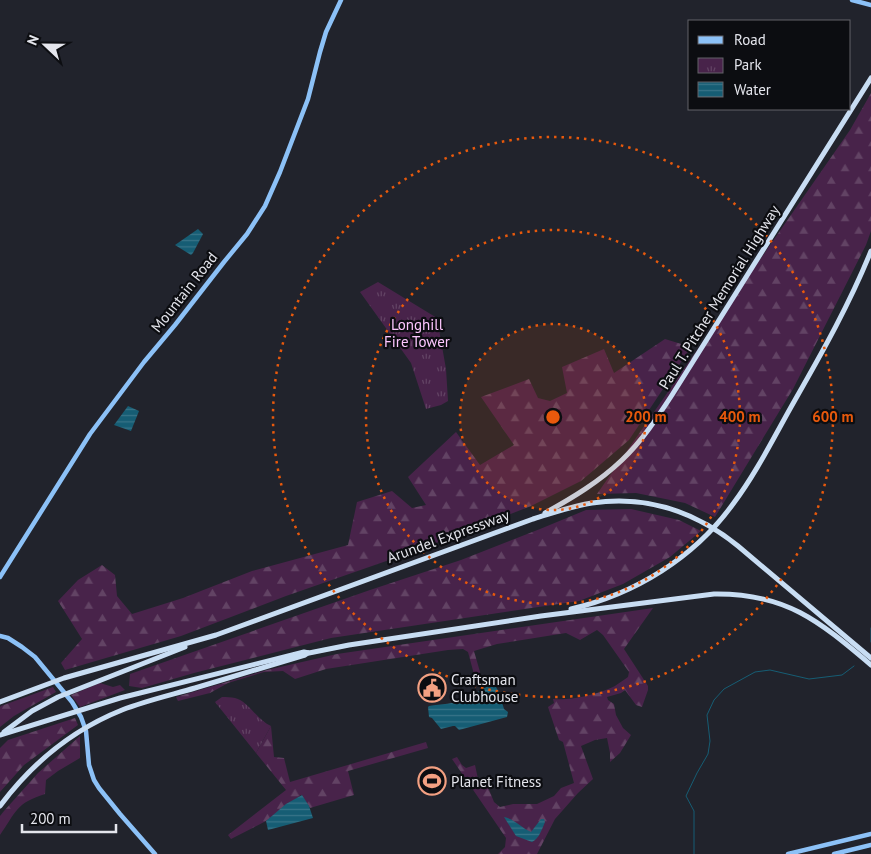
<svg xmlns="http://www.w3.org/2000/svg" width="871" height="854" font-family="'PT Sans',sans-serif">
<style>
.forest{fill:url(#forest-firs)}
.park{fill:url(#park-tufts)}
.water{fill:url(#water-rules)}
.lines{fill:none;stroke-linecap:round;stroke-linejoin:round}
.stream{stroke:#165d74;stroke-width:1}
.major{stroke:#8cc1f7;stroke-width:4.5}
.highway{stroke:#c8ddf3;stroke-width:5}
.ring{fill:none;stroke:#e8590c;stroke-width:2.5;stroke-dasharray:2.5 5}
.labels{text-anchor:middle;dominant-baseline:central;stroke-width:4.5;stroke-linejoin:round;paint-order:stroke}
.street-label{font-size:15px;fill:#e4e5ec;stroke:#0c0d11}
.park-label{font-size:15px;fill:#fdc7ff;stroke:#0c0d11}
.poi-label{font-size:15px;fill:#e4e5ec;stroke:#0c0d11;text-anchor:start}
.centre{fill:#e8590c;stroke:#0c0d11;stroke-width:2.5}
.ring-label{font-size:15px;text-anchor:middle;font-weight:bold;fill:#e8590c;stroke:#0c0d11;stroke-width:4.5;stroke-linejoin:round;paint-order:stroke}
</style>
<defs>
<pattern id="forest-firs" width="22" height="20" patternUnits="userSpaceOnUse" patternTransform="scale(1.25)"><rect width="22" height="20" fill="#48234a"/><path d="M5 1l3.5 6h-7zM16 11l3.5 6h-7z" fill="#624364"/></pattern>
<pattern id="park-tufts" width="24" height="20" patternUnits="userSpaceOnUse" patternTransform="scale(1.25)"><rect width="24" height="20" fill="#48234a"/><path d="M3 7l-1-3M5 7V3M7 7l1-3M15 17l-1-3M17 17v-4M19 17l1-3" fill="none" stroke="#624364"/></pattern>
<pattern id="water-rules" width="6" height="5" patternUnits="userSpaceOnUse" patternTransform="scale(1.25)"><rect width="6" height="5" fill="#165d74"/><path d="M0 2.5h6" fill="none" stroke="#387488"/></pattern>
</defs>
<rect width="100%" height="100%" fill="#21232c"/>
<g class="forest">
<polygon points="871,93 871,231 866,245 793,389 715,517 685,503 636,493 597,494 850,130"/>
<polygon points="665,339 691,347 629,440 581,481 531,506 415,551 286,596 181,636 65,670 61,663 82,639 58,601 78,580 102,565 115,575 117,596 132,614 183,598 252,571 348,545 357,502 392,491 412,508 426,505 408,477 456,432 480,465 514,445 481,397 529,379 538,398 550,401 567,393 562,367 604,349 614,373"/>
<polygon points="631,509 679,520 701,531 670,557 623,584 579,601 331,638 194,673 142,688 129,686 130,674 370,590 461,560 540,529 586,510"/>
<path d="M653 608 624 649 648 686V690L642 707 636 705 625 690 621 693 607 697 608 700 614 704 616 715 623 728 631 735 620 753 610 762V753L607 738 595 740 581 746 593 779 578 793 555 819 537 854H498L505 847 506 838 452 759 457 757 462 765 466 768 475 765 478 779 484 777 494 802 500 807 513 804H537L554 796 561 788 574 783 563 742 559 740 548 707 554 703 553 699C570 701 600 694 615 686 619 683 624 680 628 677L629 672 603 635 597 630 580 640 566 633 497 644 474 651 480 672 479 675 475 678 468 652 463 649 448 650 326 669 295 679 283 671 264 672 228 683 210 693 178 701 176 697 267 670 337 654Z"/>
<polygon points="100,683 113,687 120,685 125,690 80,707 71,695"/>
<polygon points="53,687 56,692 14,716 0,727 0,707 1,706"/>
<polygon points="75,718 78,725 24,765 0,792 0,748 8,740"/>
<polygon points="271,726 274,757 284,758 290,782 426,742 428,748 348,771 354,795 310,808 301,795 266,821 231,839 228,835 286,790 256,753"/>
<path d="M80 736V758L58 771 46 780 45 794C16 803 16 812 0 835V816L4 811 38 773Z"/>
</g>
<g class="park">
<polygon points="378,282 437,318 446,369 448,401 441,405 426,409 411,363 360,292"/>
<path d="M222 697C226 697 231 697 235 698 248 701 257 720 271 726L256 753 215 702Z"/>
</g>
<g class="water">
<polygon points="198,229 203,234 193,253 191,255 175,245"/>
<polygon points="128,406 139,411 131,431 114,425"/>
<path d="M494 684 499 692 504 709 508 712 507 717 459 730 455 726H453L441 729 432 718 429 717 428 707 429 706C441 704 454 704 465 699 475 695 483 687 494 684Z"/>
<polygon points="302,795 309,806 313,818 268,830 266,821 286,804"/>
<path d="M504 817C514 819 522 828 531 832L541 819H544L545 822C542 829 539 839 532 842L516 836Z"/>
</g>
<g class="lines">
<g class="stream">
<polyline points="871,642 871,628"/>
<polyline points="694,854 694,811 686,796 697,773 708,754 710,741 707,715 714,700 724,689 755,672 770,670 809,679 842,675 854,666"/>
</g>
<g class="major">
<polyline points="852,0 871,5"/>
<polyline points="0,577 90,434 144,362 175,325 224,262 247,234 265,206 280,172 308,99 320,52 326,32 341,0"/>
<polyline points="0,636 8,638 22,647 35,657 72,702 81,717 86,731 89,765 94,780 99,788 120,814 155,854"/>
<polyline points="788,854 871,834"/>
<polyline points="834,854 871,845"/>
</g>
<g class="highway">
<path d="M545 513C572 498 599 482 622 460 642 441 657 418 672 395L871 78"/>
<path d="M571 609C635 594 694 558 733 504 757 472 775 435 795 400 823 351 850 303 871 251"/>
<path d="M0 702 64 678 216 635 533 519C553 513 572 506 592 503 647 495 696 512 738 546L871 658"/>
<polyline points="4,732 32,711 58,697 185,647"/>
<path d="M0 735 120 698 304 652 309 653 349 645 541 616 714 594C786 593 819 621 871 665"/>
<path d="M0 806C32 763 72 730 122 710 145 701 171 695 195 688 231 677 268 666 305 655L308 653"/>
</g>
</g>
<circle cx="553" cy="417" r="93" fill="#e8590c" fill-opacity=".12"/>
<g class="ring">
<circle cx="553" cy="417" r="93"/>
<circle cx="553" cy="417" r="187"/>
<circle cx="553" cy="417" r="280"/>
</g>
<defs>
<g id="civic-ring" transform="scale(1.4375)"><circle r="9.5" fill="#0c0d11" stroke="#f3a082" stroke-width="1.5"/><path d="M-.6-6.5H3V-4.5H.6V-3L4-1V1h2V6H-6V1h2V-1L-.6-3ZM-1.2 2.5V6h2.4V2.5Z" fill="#f3a082"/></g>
<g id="stadium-ring" transform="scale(1.4375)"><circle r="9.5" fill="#0c0d11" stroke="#f3a082" stroke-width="1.5"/><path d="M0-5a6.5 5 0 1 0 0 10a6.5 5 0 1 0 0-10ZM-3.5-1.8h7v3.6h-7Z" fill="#f3a082"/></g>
</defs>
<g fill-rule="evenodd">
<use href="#civic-ring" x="432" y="688"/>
<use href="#stadium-ring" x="432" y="781"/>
</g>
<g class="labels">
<g class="street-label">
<text transform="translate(184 292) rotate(-52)">Mountain Road</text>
<text transform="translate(719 297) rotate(-58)">Paul T. Pitcher Memorial Highway</text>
<text transform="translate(448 536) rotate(-20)">Arundel Expressway</text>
</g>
<g class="park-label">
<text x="417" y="324">Longhill<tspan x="417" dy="17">Fire Tower</tspan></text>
</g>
<g class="poi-label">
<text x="451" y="679">Craftsman<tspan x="451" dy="17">Clubhouse</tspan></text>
<text x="451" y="781">Planet Fitness</text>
</g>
</g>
<circle cx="553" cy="417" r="8" class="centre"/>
<g class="ring-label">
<text x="646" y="422">200 m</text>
<text x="740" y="422">400 m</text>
<text x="833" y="422">600 m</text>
</g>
<rect x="688" y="20" width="162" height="90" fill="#0c0d11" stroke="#626369"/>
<rect x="698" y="36" width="25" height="8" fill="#8cc1f7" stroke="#626369"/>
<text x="734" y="45" font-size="15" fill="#e4e5ec">Road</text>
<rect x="698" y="58" width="25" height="15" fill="url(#park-tufts)" stroke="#626369"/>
<text x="734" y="70" font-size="15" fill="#e4e5ec">Park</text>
<rect x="698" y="82" width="25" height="15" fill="url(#water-rules)" stroke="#626369"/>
<text x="734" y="95" font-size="15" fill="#e4e5ec">Water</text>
<g transform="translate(45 45) rotate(292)" stroke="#0c0d11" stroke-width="4" paint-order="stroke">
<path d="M0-4L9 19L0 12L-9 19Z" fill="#e4e5ec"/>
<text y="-8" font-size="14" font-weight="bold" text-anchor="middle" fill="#e4e5ec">N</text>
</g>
<path d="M22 824v8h94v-8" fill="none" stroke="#e4e5ec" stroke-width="2.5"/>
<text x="30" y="824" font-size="15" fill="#e4e5ec" stroke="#0c0d11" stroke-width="4" paint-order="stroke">200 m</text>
</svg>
